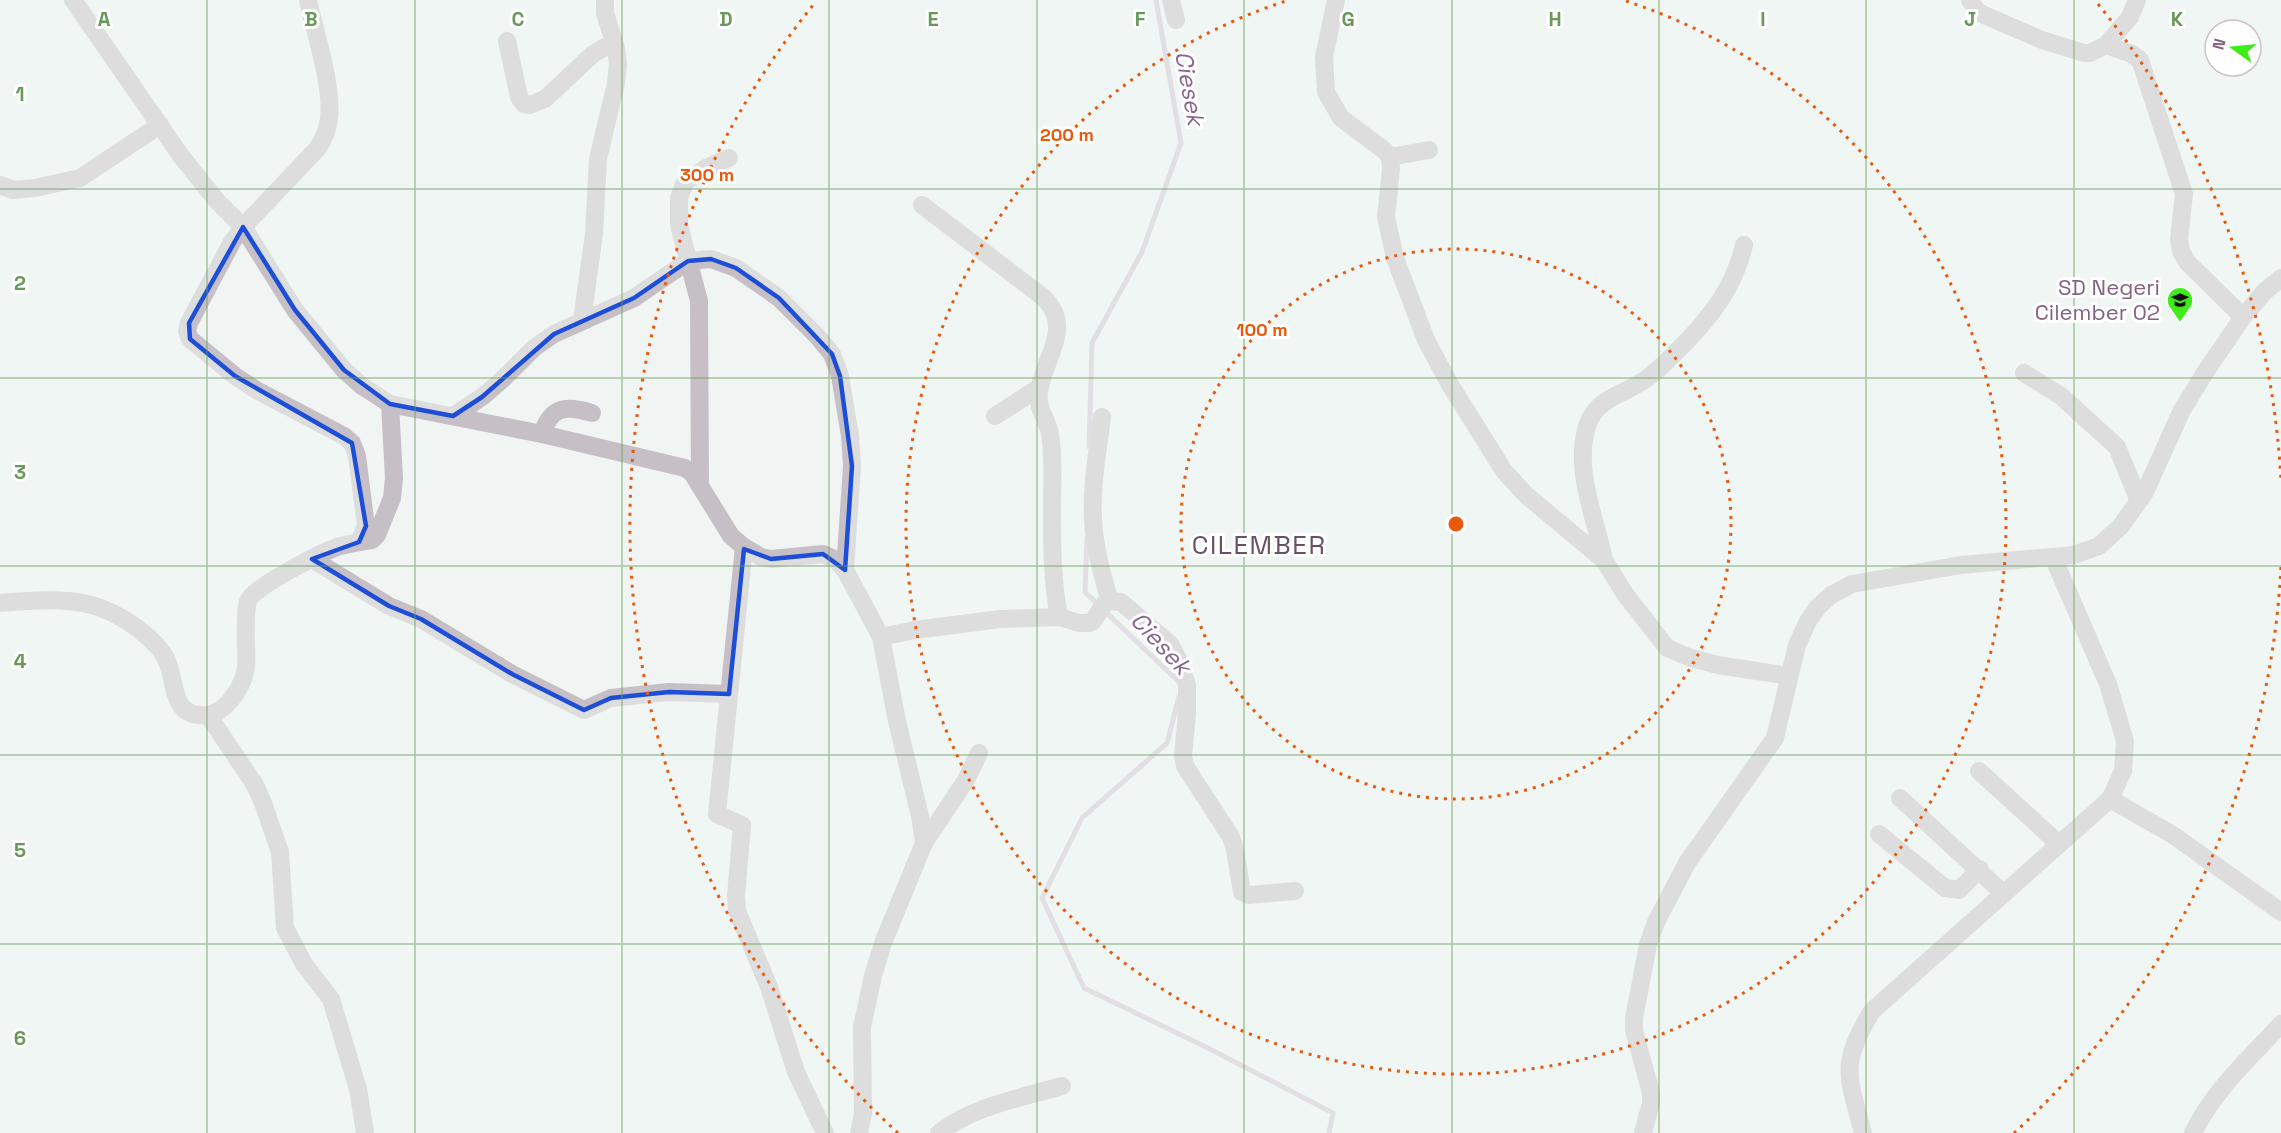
<svg xmlns="http://www.w3.org/2000/svg" width="2281" height="1133" font-family="'Space Grotesk',sans-serif">
<style>
.lines{fill:none;stroke-linecap:round;stroke-linejoin:round}
.stream{stroke:#cfc3d1;stroke-width:5}
.minor{stroke:#c7bfc6;stroke-width:18}
.marked{fill:none;stroke:#1d4ed8;stroke-width:4.5;stroke-linejoin:round}
.grid{fill:none;stroke:#679958;stroke-width:1.5;stroke-opacity:0.55}
.ring{fill:none;stroke:#e8590c;stroke-width:3;stroke-dasharray:3 6}
.labels{text-anchor:middle;dominant-baseline:central;stroke-width:6;stroke-linejoin:round;paint-order:stroke}
.poi-label{font-size:22px;fill:#836282;stroke:#fff;text-anchor:end}
.water-label{font-size:24px;font-style:italic;fill:#89668e;stroke:#fff}
.quarter-label{font-size:26px;letter-spacing:1.5px;fill:#685067;stroke:#fff}
.grid-label{font-size:20px;text-anchor:middle;font-weight:bold;fill:#679958;stroke:#fff;stroke-width:6;stroke-linejoin:round;paint-order:stroke}
.centre{fill:#e8590c;stroke:#fff;stroke-width:3}
.ring-label{font-size:18px;text-anchor:middle;font-weight:bold;fill:#e8590c;stroke:#fff;stroke-width:6;stroke-linejoin:round;paint-order:stroke}
</style>
<rect width="100%" height="100%" fill="#f0f5f3"/>
<g class="lines">
<g class="stream">
<polyline points="1089,447 1092,343 1142,252 1181,143 1156,0"/>
<polyline points="1087,538 1085,592 1180,683"/>
<polyline points="1179,697 1167,743 1082,818 1042,898 1084,988 1206,1047 1333,1113 1329,1133"/>
</g>
<g class="minor">
<polyline points="73,0 181,156 217,201 243,227 295,310 344,370 362,386 390,404 542,434 685,468 692,473 731,536 744,547 761,557 771,559 823,554 836,560 845,570 881,637 897,721 920,816 924,843 883,943 873,976 862,1027 863,1114 859,1133"/>
<polyline points="1171,0 1176,20"/>
<polyline points="1336,0 1324,57 1326,92 1341,118 1384,150 1390,157 1391,169 1386,217 1395,258 1426,340 1449,383 1504,471 1526,495 1604,560 1625,594 1667,648 1691,658 1718,665 1789,676"/>
<polyline points="1970,0 1977,11 1984,15 2042,40 2084,53 2090,53 2106,45 2132,54 2140,60 2184,194 2179,239 2181,251 2187,262 2243,317"/>
<polyline points="507,41 519,97 524,104 530,105 545,99 593,54 614,42"/>
<polyline points="2106,45 2130,17 2137,0"/>
<polyline points="1390,157 1429,150"/>
<polyline points="0,185 13,190 35,188 80,178 160,125"/>
<path d="M922 205 1043 297C1073 326 1047 354 1040 386 1035 410 1046 414 1050 434 1054 458 1052 483 1052 507 1052 544 1052 580 1059 617"/>
<polyline points="582,320 594,234 598,159 616,83 618,64 616,48 605,13 605,0"/>
<polyline points="2024,373 2061,396 2117,447 2139,501"/>
<polyline points="453,416 482,397 503,379 534,348 554,334 634,298 688,261 711,259 736,268 779,298 818,337 832,354 840,376 850,436 852,466 845,570"/>
<polyline points="995,416 1040,387"/>
<path d="M1102 417C1098 451 1091 485 1093 519 1094 546 1102 575 1110 601"/>
<path d="M542 434C551 406 566 405 592 413"/>
<polyline points="700,486 699,301 679,225 679,198 685,182 706,168 729,158"/>
<polyline points="359,542 372,540 377,535 392,498 394,478 390,404"/>
<polyline points="744,547 717,814 742,825 736,896 737,911 769,987 796,1072 825,1133"/>
<polyline points="312,559 389,606 421,619 512,674 584,710 611,698 669,692 729,694"/>
<path d="M1604 560C1596 520 1576 475 1585 434 1592 397 1621 397 1646 379 1659 370 1669 359 1680 348 1710 318 1734 288 1744 245"/>
<path d="M0 603C34 600 77 596 108 611 127 619 150 636 162 652 179 674 166 719 207 715 217 714 223 708 230 701 254 671 244 658 246 624 246 617 246 608 248 601 253 587 321 553 337 547 344 545 351 544 359 542L366 526 357 456 352 443 344 436 258 391 235 376 190 339 187 331 189 323 232 242 243 227 318 148C324 138 328 130 329 118 333 87 315 32 308 0"/>
<polyline points="881,637 915,630 1000,619 1059,617 1079,623 1089,623 1093,621 1105,603 1110,601 1121,602 1170,644 1179,661 1187,685 1187,713 1183,756 1185,766 1231,837 1235,850 1242,892 1249,895 1295,891"/>
<polyline points="208,715 255,785 263,803 280,852 285,928 304,964 331,999 358,1089 365,1133"/>
<polyline points="1979,771 2059,844"/>
<polyline points="1900,798 2004,894"/>
<polyline points="2110,799 2173,835 2281,912"/>
<polyline points="1879,834 1945,888 1959,890 1980,869"/>
<polyline points="924,843 966,780 979,753"/>
<path d="M939 1133C973 1106 1021 1098 1062 1086"/>
<polyline points="1643,1133 1651,1103 1651,1093 1634,1030 1634,1018 1648,945 1656,922 1687,863 1775,738 1797,645 1808,621 1818,607 1831,595 1852,584 1961,565 2074,555 2099,546 2121,526 2145,492 2182,410 2208,368 2243,317 2264,292 2281,278"/>
<path d="M1863 1133C1848 1075 1839 1066 1872 1011L2110 799 2123 771 2125 741 2108 684 2053 557"/>
<path d="M2193 1133C2214 1090 2249 1059 2281 1024"/>
</g>
</g>
<path d="M0 0H2281V1133H0ZM243 227 295 310 344 370 390 404 453 416 482 397 554 334 634 298 688 261 711 259 736 268 779 298 832 354 840 376 852 466 845 570 823 554 771 559 744 549 729 694 669 692 611 698 584 710 512 674 421 619 389 606 312 559 359 542 366 526 352 443 235 376 190 339 189 323Z" fill="#f0f5f3" fill-opacity=".55" fill-rule="evenodd"/>
<path class="marked" d="M243 227 295 310 344 370 390 404 453 416 482 397 554 334 634 298 688 261 711 259 736 268 779 298 832 354 840 376 852 466 845 570 823 554 771 559 744 549 729 694 669 692 611 698 584 710 512 674 421 619 389 606 312 559 359 542 366 526 352 443 235 376 190 339 189 323Z"/>
<path class="grid" d="M207 0V1133M415 0V1133M622 0V1133M829 0V1133M1037 0V1133M1244 0V1133M1452 0V1133M1659 0V1133M1866 0V1133M2074 0V1133M0 189H2281M0 378H2281M0 566H2281M0 755H2281M0 944H2281"/>
<g class="ring">
<circle cx="1456" cy="524" r="275"/>
<path d="M1626 1A550 550 0 1 1 1286 1"/>
<path d="M2281 567A826 826 0 0 1 2014 1133M898 1133A826 826 0 0 1 814 4M2098 4A826 826 0 0 1 2281 481"/>
</g>
<defs>
<g id="school-pin" transform="scale(1.35)"><path d="M0 17L-7.5 6A9.5 9.5 0 1 1 7.5 6Z" fill="#3eec19" stroke="#fff"/><path d="M0-5L7-2L0 1L-7-2ZM-4 1L0 2.5L4 1V4Q0 6-4 4Z" fill="#111"/></g>
</defs>
<g fill-rule="evenodd">
<use href="#school-pin" x="2180" y="300"/>
</g>
<g class="labels">
<g class="poi-label">
<text x="2160" y="287">SD Negeri<tspan x="2160" dy="25">Cilember 02</tspan></text>
</g>
<g class="water-label">
<text transform="translate(1190 88) rotate(80)">Ciesek</text>
<text transform="translate(1161 643) rotate(47)">Ciesek</text>
</g>
<g class="quarter-label">
<text x="1259" y="545">CILEMBER</text>
</g>
</g>
<g class="grid-label">
<text x="104" y="26">A</text>
<text x="311" y="26">B</text>
<text x="518" y="26">C</text>
<text x="726" y="26">D</text>
<text x="933" y="26">E</text>
<text x="1140" y="26">F</text>
<text x="1348" y="26">G</text>
<text x="1555" y="26">H</text>
<text x="1763" y="26">I</text>
<text x="1970" y="26">J</text>
<text x="2177" y="26">K</text>
<text x="20" y="101">1</text>
<text x="20" y="290">2</text>
<text x="20" y="479">3</text>
<text x="20" y="668">4</text>
<text x="20" y="857">5</text>
<text x="20" y="1045">6</text>
</g>
<circle cx="1456" cy="524" r="9" class="centre"/>
<g class="ring-label">
<text x="1067" y="141">200 m</text>
<text x="707" y="181">300 m</text>
<text x="1262" y="336">100 m</text>
</g>
<g transform="translate(2233 48) rotate(285)"><circle r="28" fill="#ffffff" stroke="#cdc0cd" stroke-width="1.5"/>
<path d="M0-4.5L10 22L0 15L-10 22Z" fill="#3eec19"/>
<text y="-9" font-size="16" font-weight="bold" text-anchor="middle" fill="#836282">N</text>
</g>
</svg>
